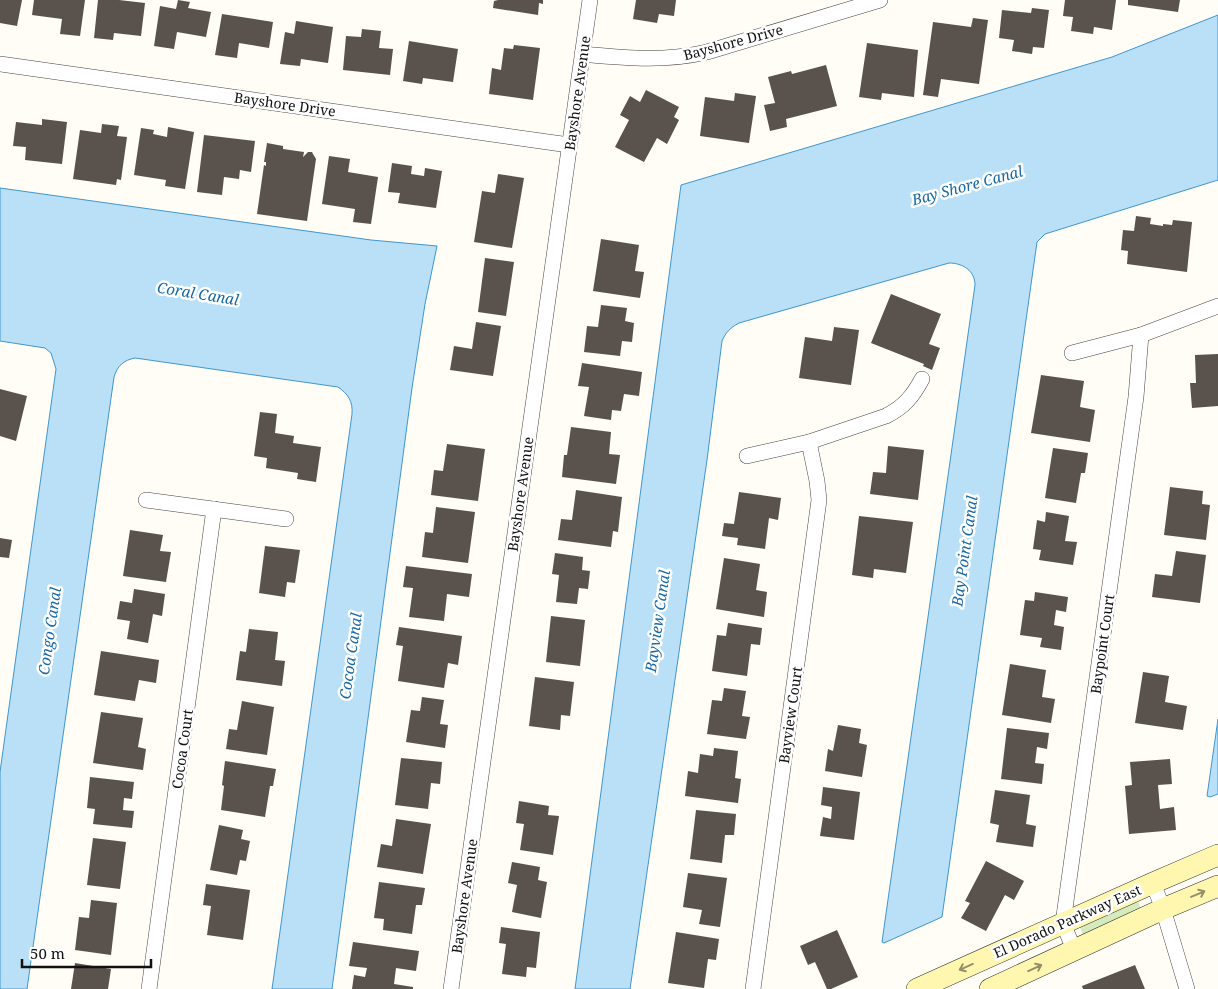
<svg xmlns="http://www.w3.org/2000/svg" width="1218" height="989" font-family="'Noto Serif',serif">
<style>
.green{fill:#d5ebbd}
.water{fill:#b9e0f7;stroke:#3f96cf}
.building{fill:#5a524d}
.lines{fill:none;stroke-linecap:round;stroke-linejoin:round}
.street-casing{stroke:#444;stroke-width:16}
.secondary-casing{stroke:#333;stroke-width:22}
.street{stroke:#fff;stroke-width:15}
.secondary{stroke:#fff6b0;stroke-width:21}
.oneway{stroke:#948f68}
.labels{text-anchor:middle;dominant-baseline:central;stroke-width:5;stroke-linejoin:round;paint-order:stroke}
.street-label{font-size:14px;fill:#111;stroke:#fff}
.water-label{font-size:15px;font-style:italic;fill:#1768a6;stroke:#fff}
</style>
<rect width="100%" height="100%" fill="#fffdf5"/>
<polygon class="green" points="1135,901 1139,903 1141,910 1083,935 1080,927"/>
<g class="water">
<path d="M1218 15V180L1045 234 1037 242 942 917 884 943 882 942 975 285C975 271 963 263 949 263L739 323C730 328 726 332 722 341L707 460 630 989H575L681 185 1112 57Z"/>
<path d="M0 188 371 240 437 246 425 304 412 388 332 989H272L352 414C353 401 348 394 338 387L135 358C124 360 117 366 114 377L27 989H0V772L56 369 51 353 45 348 0 341Z"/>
<polygon points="1218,719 1218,794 1210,797 1207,796"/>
</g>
<g class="building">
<polygon points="0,0 22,0 17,26 0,23"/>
<polygon points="34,0 85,0 80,36 60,34 62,19 32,15"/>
<polygon points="98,0 119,0 145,3 141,36 114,33 113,40 94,38"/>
<polygon points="178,0 190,2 188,8 211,12 206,37 177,32 174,49 154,46 160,6 176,9"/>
<polygon points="498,0 543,0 543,4 539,3 538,15 493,8 494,1"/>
<polygon points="636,0 676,0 674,16 659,14 657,23 633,19"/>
<polygon points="1065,0 1116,0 1112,30 1094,27 1093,34 1071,31 1073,17 1063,16"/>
<polygon points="1128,0 1180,0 1178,12 1128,5"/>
<polygon points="1032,8 1049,10 1044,48 1033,47 1032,54 1012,51 1014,40 999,38 1002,10 1031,13"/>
<polygon points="222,14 273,22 269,48 239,43 237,58 215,55"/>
<polygon points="973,18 988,20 979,84 941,79 938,97 923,95 933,22 971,27"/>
<polygon points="296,21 333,27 328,63 301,59 300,66 280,64 285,32 294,34"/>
<polygon points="362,29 381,31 379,48 393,49 390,75 343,70 346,36 361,37"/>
<polygon points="409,41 458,49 453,82 423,78 422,84 403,81"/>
<polygon points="867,43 918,50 914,97 882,93 881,100 859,97"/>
<polygon points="514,45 540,48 533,100 489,94 492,68 501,70 504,48 513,49"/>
<polygon points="826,65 837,106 786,119 787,127 770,131 764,105 775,103 768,77 791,71 792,74"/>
<polygon points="646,90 679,107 674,117 679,120 667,144 657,138 644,162 615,147 629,120 620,115 630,96 640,102"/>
<polygon points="735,93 756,96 749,143 700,136 705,97 734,101"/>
<polygon points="42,119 67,122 62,164 25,160 26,147 13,146 16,122 42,125"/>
<polygon points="102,124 119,126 117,136 127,137 121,180 117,179 116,185 73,179 80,130 101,133"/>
<polygon points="168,127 194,132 185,189 165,186 166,180 134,175 141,128 154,130 153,134 167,137"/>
<polygon points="204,135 255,141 251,172 240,170 239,179 224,177 222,195 197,192"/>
<polygon points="267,143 283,146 283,149 304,152 303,157 308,152 312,152 313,154 316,159 307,221 257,214 264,165 266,166 266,162 264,162"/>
<polygon points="329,156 350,159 348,172 378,177 371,224 353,222 355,209 322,204"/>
<polygon points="392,163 412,166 411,174 424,176 425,168 442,171 436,208 398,203 400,193 388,192"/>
<polygon points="498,174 524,178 512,248 474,242 482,191 495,193"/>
<polygon points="1136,216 1151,218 1150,224 1163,226 1163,224 1172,225 1173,220 1192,222 1187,272 1127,264 1128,251 1121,250 1123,230 1134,231"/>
<polygon points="601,239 639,245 635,271 644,272 640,298 593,291"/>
<polygon points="485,258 514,262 506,316 478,312"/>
<polygon points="891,294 941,314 929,344 940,348 932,370 923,366 924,364 871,343"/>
<polygon points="601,305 627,308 625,321 634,323 632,342 622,341 620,356 584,352 587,326 598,327"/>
<polygon points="476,322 501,326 493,376 450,370 454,346 472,349"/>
<polygon points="834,327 859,330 851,385 799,378 805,337 832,341"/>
<polygon points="1218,354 1218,406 1192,408 1190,383 1196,383 1195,355"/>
<polygon points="582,363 642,372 639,396 624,394 621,411 612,410 611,420 584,416 589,387 578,386"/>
<polygon points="1041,375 1084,381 1080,407 1095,410 1090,442 1031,433"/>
<polygon points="0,389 27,396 16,441 0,436"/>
<polygon points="260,412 277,414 275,433 294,436 293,443 321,447 316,482 297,479 298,473 266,468 267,458 254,456"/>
<polygon points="571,427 611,432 609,454 620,455 616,484 562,477 564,455 567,455"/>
<polygon points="447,444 485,449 478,501 431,495 434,470 443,471"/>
<polygon points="888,446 924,450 918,500 870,494 873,472 886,473"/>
<polygon points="1053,448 1088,453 1085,473 1081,473 1076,503 1045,498"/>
<polygon points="1170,487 1203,491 1202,504 1210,505 1206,540 1164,535"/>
<polygon points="576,490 622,497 618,532 613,531 611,547 558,540 561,519 572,520"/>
<polygon points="739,492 781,498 778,520 769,518 765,549 737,545 738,538 722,536 724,523 734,524"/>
<polygon points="436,507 475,512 468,563 422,557 425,532 433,533"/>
<polygon points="1046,512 1069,516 1065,541 1077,542 1073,565 1039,560 1041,550 1033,549 1037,520 1045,522"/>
<polygon points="859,516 913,522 906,573 874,569 873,578 852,575"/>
<polygon points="130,530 163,535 160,551 171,552 166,582 123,576"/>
<polygon points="0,538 12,540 9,558 0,557"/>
<polygon points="265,546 300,550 295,583 287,582 285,597 259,593"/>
<polygon points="1176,551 1206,555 1200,603 1152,597 1155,574 1172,576"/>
<polygon points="555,553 583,557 582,570 590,571 588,589 579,588 577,604 556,602 559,575 552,574"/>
<polygon points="724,558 760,564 756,590 767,592 764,617 716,609"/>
<polygon points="406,566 472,574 469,597 447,594 444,621 409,617 413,588 403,587"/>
<polygon points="134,589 165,594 162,616 153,614 148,643 127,639 130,621 117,619 120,601 132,603"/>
<polygon points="1035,592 1068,597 1066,612 1056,610 1054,625 1064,627 1061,650 1040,647 1042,638 1020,635 1025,600 1034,601"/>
<polygon points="551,616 585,620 580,666 546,662"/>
<polygon points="728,623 762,628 760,645 751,644 747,676 712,671 717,635 726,636"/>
<polygon points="399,627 462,636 458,665 448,663 444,688 398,681 403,646 396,645"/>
<polygon points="249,629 278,632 275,660 285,661 282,686 236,680 240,651 246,652"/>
<polygon points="101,651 159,660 156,683 139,680 135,701 94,695"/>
<polygon points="1010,664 1046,670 1042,697 1055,699 1051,723 1002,715"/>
<polygon points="1143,672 1169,676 1165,702 1187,706 1183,730 1135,723"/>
<polygon points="535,677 574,682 570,716 561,715 560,730 529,726"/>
<polygon points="724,688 746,691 742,716 750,717 746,739 707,734 712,700 722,701"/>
<polygon points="422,697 444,700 440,724 448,725 445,748 406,742 411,710 420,711"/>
<polygon points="242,701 274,707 267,755 226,749 229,729 237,730"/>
<polygon points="101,712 143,718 138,747 146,749 143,770 93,763"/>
<polygon points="838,725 861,729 859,743 867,745 862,777 825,771 828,749 833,751"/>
<polygon points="1007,728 1049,733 1047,749 1037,747 1035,763 1044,764 1042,784 1001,779"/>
<polygon points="714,748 738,751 735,778 741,779 738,803 685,796 688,771 698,773 700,754 713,756"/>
<polygon points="401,758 442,762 440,784 431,783 428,809 395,805"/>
<polygon points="1170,759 1172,784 1158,785 1160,809 1174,807 1176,830 1129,834 1125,786 1132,785 1130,762"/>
<polygon points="225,761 276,769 273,786 270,786 265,817 221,810 224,786 222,785"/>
<polygon points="90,777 134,782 132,799 124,798 123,810 134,811 132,828 93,824 95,809 87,808"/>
<polygon points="823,787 860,792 854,840 820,836 823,817 831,819 832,807 821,805"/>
<polygon points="995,790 1030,795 1026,824 1036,826 1033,847 996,842 999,825 990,823"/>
<polygon points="519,801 549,806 548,815 559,816 553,855 520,850 524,824 516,823"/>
<polygon points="696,810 736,814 734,835 725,835 722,863 690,859"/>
<polygon points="396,819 431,824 423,874 377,867 381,844 392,846"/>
<polygon points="219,825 243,830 241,839 250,841 246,861 240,860 237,875 210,870"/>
<polygon points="93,838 126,842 120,889 87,885"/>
<polygon points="986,861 1024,881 1014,900 1005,895 986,931 961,918 970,903 965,901"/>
<polygon points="512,862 540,867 538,880 547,882 541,918 512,912 517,885 508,883"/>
<polygon points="688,873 727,878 720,927 699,924 702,910 683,907"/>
<polygon points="379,882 425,888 422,905 416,905 412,934 383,930 384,919 374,918"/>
<polygon points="206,884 250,890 243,940 207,935 211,906 203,905"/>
<polygon points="91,900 117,903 111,955 75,950 79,917 89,918"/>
<polygon points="501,927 540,932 536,968 527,967 526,977 502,974 506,944 499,943"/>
<polygon points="837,930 858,977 831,989 827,989 815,962 808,965 800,946"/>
<polygon points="676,932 719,939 716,960 708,959 704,988 668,983"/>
<polygon points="353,942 419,951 416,971 396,968 394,984 413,987 413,989 352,989 354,975 365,977 367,968 349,966"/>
<polygon points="75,963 111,969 108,989 71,989"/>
<polygon points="1135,965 1145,989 1083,989 1082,986"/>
</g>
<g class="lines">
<g class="street-casing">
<g id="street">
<path d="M582 54C626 58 664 62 707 52L880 0"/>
<polyline points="0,64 569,145"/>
<polyline points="1072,353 1141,335 1218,306"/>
<path d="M747 456 809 442 886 416C904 407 913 396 922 379"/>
<polyline points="146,500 286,519"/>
<polyline points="1153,883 1163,909 1187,989"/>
<polyline points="1074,950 1063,923 1136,397 1141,335"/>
<polyline points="149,989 214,509"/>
<polyline points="451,989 590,0"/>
<polyline points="753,989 819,500 817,481 809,442"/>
</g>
</g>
<g class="secondary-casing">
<g id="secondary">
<polyline points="917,989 1153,883 1218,855"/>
<polyline points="990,989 1163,909 1218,886"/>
</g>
</g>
<use href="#street" class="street"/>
<use href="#secondary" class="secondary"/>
</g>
<defs><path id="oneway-shaft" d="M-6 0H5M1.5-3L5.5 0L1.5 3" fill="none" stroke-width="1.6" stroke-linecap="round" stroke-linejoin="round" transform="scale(1.25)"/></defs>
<g class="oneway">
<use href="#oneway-shaft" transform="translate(1198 894) rotate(-23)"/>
<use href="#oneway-shaft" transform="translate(966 967) rotate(156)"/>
<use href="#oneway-shaft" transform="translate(1035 968) rotate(-25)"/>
</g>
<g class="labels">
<g class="street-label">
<text transform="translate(733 42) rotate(-15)">Bayshore Drive</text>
<text transform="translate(577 93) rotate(-82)">Bayshore Avenue</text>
<text transform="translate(285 104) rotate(8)">Bayshore Drive</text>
<text transform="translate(520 494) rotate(-82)">Bayshore Avenue</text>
<text transform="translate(1102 644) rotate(-82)">Baypoint Court</text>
<text transform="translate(790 715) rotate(-82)">Bayview Court</text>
<text transform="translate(182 749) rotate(-82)">Cocoa Court</text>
<text transform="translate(464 896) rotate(-82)">Bayshore Avenue</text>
<text transform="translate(1067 921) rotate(-24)">El Dorado Parkway East</text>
</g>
<g class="water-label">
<text transform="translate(967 185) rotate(-15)">Bay Shore Canal</text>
<text transform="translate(198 293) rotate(9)">Coral Canal</text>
<text transform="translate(964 551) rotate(-82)">Bay Point Canal</text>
<text transform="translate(657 621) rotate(-82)">Bayview Canal</text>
<text transform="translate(49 631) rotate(-82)">Congo Canal</text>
<text transform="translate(350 656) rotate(-82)">Cocoa Canal</text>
</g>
</g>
<path d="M22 959v8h129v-8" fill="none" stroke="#111111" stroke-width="2.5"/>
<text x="30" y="959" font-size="15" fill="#111111" stroke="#ffffff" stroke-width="4" paint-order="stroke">50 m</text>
</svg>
